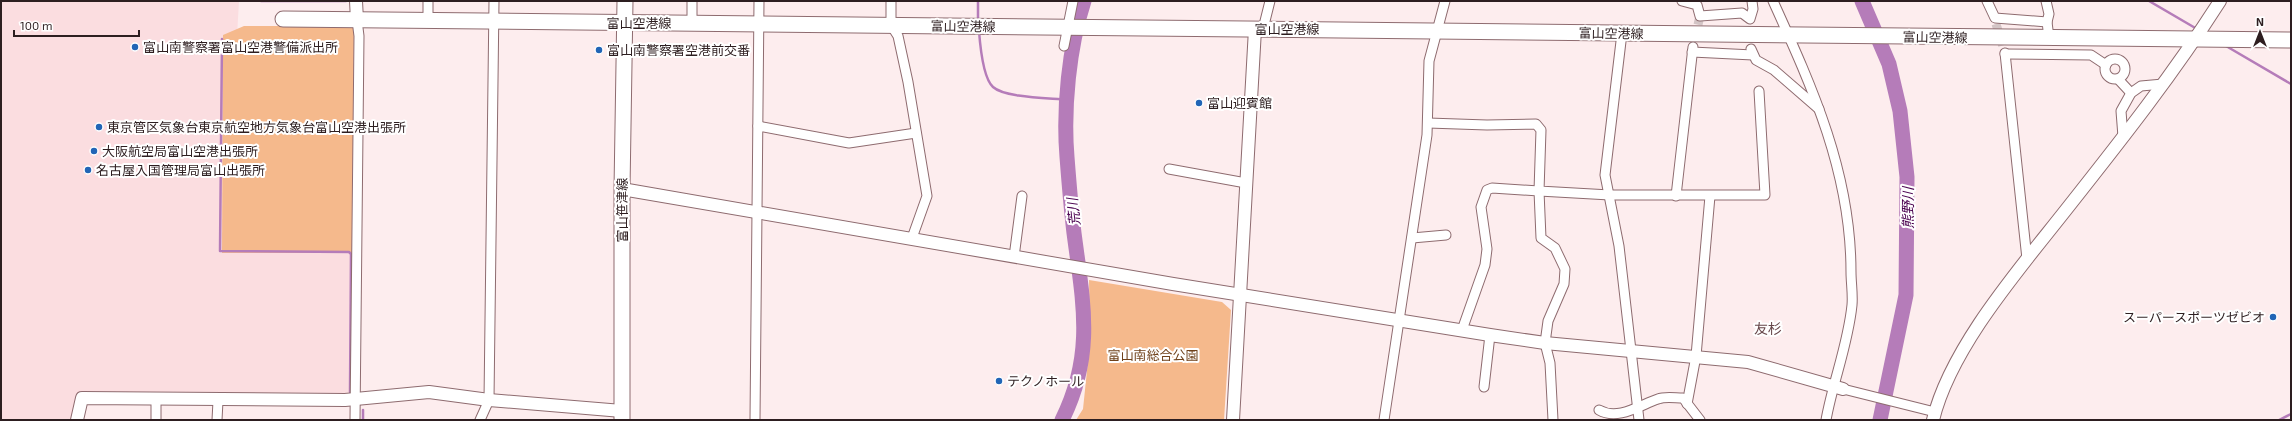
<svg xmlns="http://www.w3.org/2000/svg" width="2292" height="421" font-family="'Exo 2','Noto Sans JP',sans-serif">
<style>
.built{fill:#fbdde0}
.green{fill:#f5b98c}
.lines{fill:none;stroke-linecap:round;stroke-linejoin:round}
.stream{stroke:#b57cb9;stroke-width:2.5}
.river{stroke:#b57cb9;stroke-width:15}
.minor-tunnel{stroke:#d3c4c5;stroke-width:9;stroke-dasharray:9 4.5;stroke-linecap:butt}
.minor-casing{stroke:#8e6b6f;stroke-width:11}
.tertiary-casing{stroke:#8e6b6f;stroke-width:14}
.primary-casing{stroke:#8e6b6f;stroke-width:17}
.minor{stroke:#fff;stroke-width:9}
.tertiary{stroke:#fff;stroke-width:12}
.primary{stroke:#fff;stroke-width:15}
.poi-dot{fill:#2165b6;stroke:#fff;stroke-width:1.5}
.labels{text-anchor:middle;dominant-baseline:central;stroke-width:4;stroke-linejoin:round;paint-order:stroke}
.street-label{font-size:13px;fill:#2d1e20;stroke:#fff}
.poi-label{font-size:13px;fill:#2d1e20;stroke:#fff;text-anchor:start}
.park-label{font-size:13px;fill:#6f411a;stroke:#fff}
.water-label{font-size:14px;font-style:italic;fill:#49004f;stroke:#fff}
.neighbourhood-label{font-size:14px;fill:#67474a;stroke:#fff}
</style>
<rect width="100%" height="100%" fill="#fdedee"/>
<polygon class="built" points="1,1 239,1 225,249 353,250 350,395 78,393 74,420 1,420"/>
<g class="green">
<polygon points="244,26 350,26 354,29 352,253 222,253 223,35"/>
<polygon points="1089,280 1222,302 1231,310 1224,420 1076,420 1083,409 1090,342"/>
</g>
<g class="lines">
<g class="stream">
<polyline points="261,1 346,1"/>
<polyline points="2149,1 2197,29"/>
<polyline points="978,22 978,1"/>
<path d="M979 31C980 44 983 78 993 87 1005 98 1050 98 1068 100"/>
<polyline points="222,39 220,251 349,252 351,254 350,392"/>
<polyline points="2226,46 2291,84"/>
<polyline points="363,420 363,410"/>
<polyline points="2279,420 2291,414"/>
</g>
<g class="river">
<polyline points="1862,1 1889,64 1900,111 1907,177 1906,295 1880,420"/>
<path d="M1062 420C1095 354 1083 302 1074 233 1071 208 1069 183 1067 157 1063 109 1069 47 1084 1"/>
</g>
<g class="minor-tunnel">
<polyline points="1996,24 2005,53"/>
<polyline points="1695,38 1700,16"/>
</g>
<g class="minor-casing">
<g id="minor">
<polyline points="428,1 428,20"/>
<polyline points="692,1 692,23"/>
<polyline points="891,1 891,25 898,36 908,82 927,196 912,238"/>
<polyline points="1682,1 1697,5 1700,16 1742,13 1750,19 1753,9 1752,1"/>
<path d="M1773 1C1813 89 1851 173 1851 272 1851 283 1853 294 1852 305 1848 345 1833 381 1826 420"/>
<polyline points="1987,1 1995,18 2047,22 2049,38"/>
<polyline points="2046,1 2049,14 2047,22"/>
<polyline points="1263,29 1270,1"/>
<polyline points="1622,33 1605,175 1619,246 1639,420"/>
<polyline points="1064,46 1073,1"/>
<polyline points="1751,49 1756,60 1774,70 1819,109"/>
<polyline points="1692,52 1753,55"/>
<polyline points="2005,53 2027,259"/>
<polyline points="2005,54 2091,55 2106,65"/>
<circle cx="2115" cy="69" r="10"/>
<polyline points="2118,79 2131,93"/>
<polyline points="1428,123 1487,125 1536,124 1541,130 1539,191 1610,195 1765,195 1759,91"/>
<polyline points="758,126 849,143 916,133"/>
<polyline points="2123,137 2121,111 2131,93 2141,86 2163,84"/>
<polyline points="1169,169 1246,183"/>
<polyline points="1676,196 1693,47"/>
<polyline points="1412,238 1446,235"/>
<polyline points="1014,257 1022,196"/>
<polyline points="1462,330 1485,265 1487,249 1481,207 1487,190 1492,188 1539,191 1541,238 1555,248 1565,269 1564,284 1548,321 1545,343 1550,363 1553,420"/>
<polyline points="1484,387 1490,335"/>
<polyline points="1843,389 1935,412"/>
<polyline points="1687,404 1696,356 1710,196"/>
<path d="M1599 410C1618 421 1640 405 1658 399 1665 396 1675 398 1683 398L1700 420"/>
<polyline points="156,420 156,400"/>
<polyline points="217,420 218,401"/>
<polyline points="355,420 359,36 357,20"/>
<polyline points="480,420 489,400 494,1"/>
<polyline points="755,420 759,1"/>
<polyline points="1384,420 1427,135 1429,61 1445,1"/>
</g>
</g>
<g class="tertiary-casing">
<g id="tertiary">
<polyline points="356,1 357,20"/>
<polyline points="622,189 1173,284 1490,335 1545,343 1748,362 1843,389"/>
<polyline points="77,420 82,398 345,400 429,392 489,400 622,411"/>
<polyline points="1233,420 1255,29"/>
<path d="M1933 420C1951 346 2022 266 2069 206 2122 139 2174 73 2220 1"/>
</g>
</g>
<g class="primary-casing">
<g id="primary">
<polyline points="283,19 2291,40"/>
<polyline points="622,420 622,189 625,1"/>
</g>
</g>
<use href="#minor" class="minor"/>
<use href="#tertiary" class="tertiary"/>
<use href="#primary" class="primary"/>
</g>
<g class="poi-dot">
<circle cx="135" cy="47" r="4"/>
<circle cx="599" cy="50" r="4"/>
<circle cx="1199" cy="103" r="4"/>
<circle cx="99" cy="127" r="4"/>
<circle cx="94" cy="151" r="4"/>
<circle cx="88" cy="170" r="4"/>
<circle cx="2273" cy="317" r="4"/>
<circle cx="999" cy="381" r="4"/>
</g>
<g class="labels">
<g class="street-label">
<text x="639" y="23">富山空港線</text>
<text transform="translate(963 26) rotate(1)">富山空港線</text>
<text x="1287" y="29">富山空港線</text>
<text transform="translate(1611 33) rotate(1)">富山空港線</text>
<text transform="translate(1935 37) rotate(1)">富山空港線</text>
<text transform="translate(622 210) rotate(-90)">富山笹津線</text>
</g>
<g class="poi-label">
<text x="143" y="47">富山南警察署富山空港警備派出所</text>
<text x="607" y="50">富山南警察署空港前交番</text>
<text x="1207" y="103">富山迎賓館</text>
<text x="107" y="127">東京管区気象台東京航空地方気象台富山空港出張所</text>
<text x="102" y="151">大阪航空局富山空港出張所</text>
<text x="96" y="170">名古屋入国管理局富山出張所</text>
<text x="2265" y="317" text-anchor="end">スーパースポーツゼビオ</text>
<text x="1007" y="381">テクノホール</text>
</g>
<g class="park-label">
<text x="1153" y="355">富山南総合公園</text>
</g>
<g class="water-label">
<text transform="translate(1907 208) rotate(-90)">熊野川</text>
<text transform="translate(1073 212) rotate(-96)">荒川</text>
</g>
<g class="neighbourhood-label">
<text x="1768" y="328">友杉</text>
</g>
</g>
<rect width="2292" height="421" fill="none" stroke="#2d1e20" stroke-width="4"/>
<g transform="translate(2260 32)" stroke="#ffffff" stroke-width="3" paint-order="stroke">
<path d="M0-3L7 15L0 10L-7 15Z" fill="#2d1e20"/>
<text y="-6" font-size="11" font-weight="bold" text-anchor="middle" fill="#2d1e20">N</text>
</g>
<path d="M14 30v6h125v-6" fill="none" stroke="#2d1e20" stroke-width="2"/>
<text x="20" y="30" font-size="12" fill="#2d1e20" stroke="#ffffff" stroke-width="3" paint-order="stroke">100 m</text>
</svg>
